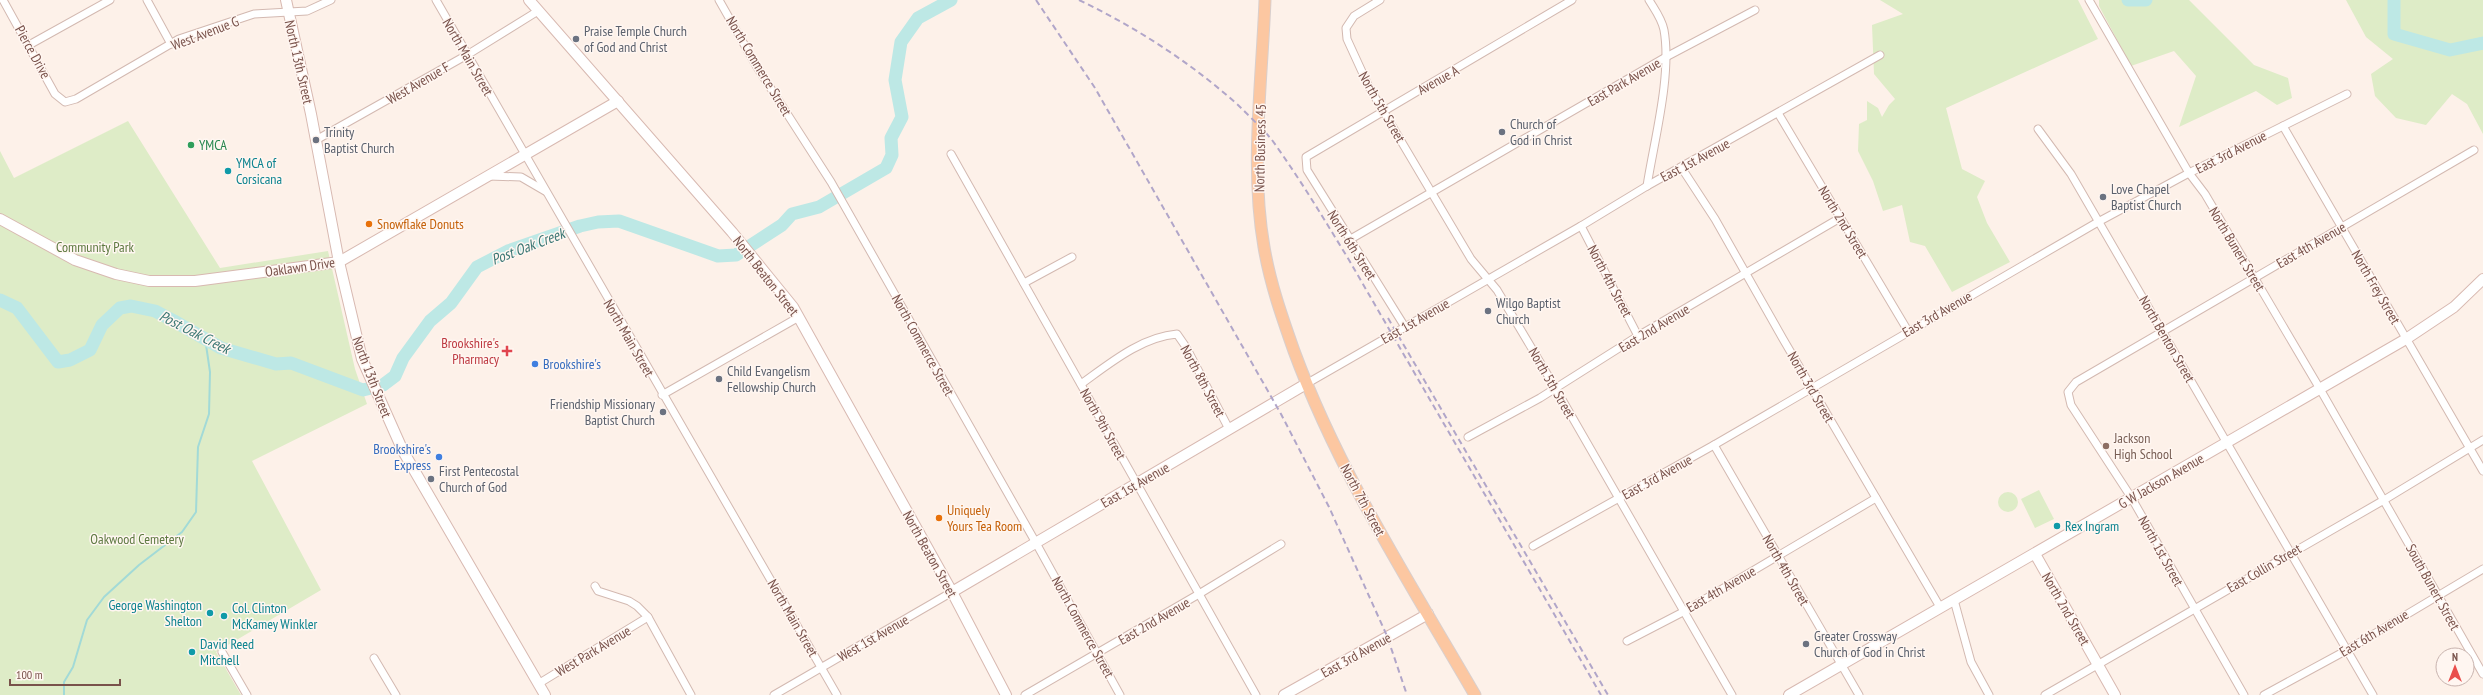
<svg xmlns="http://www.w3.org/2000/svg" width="2483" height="695" font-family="'PT Sans Narrow',sans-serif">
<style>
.green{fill:#deecc7}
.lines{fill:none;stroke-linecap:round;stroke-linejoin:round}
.stream{stroke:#a2dad7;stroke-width:2}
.river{stroke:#bde8e5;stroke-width:13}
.street-casing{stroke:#d3b9b1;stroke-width:9}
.secondary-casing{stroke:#d8b9b1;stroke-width:12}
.primary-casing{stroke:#d9cfcd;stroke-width:13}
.street{stroke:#fff;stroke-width:7}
.secondary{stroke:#fff;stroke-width:10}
.primary{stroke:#fcc7a1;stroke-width:11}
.rail{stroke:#b1a6c9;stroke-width:2;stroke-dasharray:6 4;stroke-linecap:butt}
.worship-dot{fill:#6b7280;stroke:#fff6f1;stroke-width:1.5}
.leisure-dot{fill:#2e9e5b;stroke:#fff6f1;stroke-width:1.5}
.culture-dot{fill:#0f9aa8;stroke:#fff6f1;stroke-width:1.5}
.food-dot{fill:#e8710a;stroke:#fff6f1;stroke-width:1.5}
.health-dot{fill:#e0444e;stroke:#fff6f1;stroke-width:1.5}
.shop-dot{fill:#3f7fe0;stroke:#fff6f1;stroke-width:1.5}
.education-dot{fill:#8d6e63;stroke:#fff6f1;stroke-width:1.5}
.labels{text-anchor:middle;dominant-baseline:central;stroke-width:3;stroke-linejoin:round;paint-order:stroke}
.worship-label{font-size:14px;fill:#5b616d;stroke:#fff6f1;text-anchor:start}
.street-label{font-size:14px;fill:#79524b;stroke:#fff6f1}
.leisure-label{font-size:14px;fill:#27864d;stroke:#fff6f1;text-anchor:start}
.culture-label{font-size:14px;fill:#0d838f;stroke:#fff6f1;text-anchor:start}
.food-label{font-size:14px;fill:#c56008;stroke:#fff6f1;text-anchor:start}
.park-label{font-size:14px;fill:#5d7940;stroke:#fff6f1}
.health-label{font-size:14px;fill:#be3a42;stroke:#fff6f1;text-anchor:end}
.shop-label{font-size:14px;fill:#366cbe;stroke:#fff6f1;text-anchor:start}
.education-label{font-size:14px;fill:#785e54;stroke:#fff6f1;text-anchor:start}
.water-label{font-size:15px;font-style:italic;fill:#3b7774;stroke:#fff6f1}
</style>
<rect width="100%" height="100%" fill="#fdf1e9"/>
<g class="green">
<polygon points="1880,0 2078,0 2098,39 1946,108 1962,169 1985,181 1977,197 1987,223 2010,262 1952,292 1925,246 1910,242 1902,205 1883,211 1873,181 1858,151 1859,124 1867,120 1867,101 1878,108 1882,117 1889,105 1895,99 1874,74 1872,25 1903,14"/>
<polygon points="2099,0 2189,0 2254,65 2288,78 2292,98 2277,105 2256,91 2179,127 2196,76 2174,51 2131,66 2099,6"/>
<polygon points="2346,0 2483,0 2483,134 2467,104 2452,94 2426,125 2396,118 2375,96 2371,74 2393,59 2366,37"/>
<polygon points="128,121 220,268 328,251 355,369 367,404 252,461 321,590 216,652 241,695 0,695 0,151 14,178"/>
<polygon points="2039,490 2054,519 2035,528 2021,499"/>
<circle cx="2008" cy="502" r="10"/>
</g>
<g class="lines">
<polyline class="stream" points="64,695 64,682 73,667 87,620 104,597 139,565 182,532 196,512 198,447 209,414 210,372 205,338"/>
<g class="river">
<polyline points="2128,0 2146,0"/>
<polyline points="2394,0 2394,34 2450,50 2483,43"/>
<polyline points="0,300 17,308 58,362 70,360 90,350 102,325 120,308 131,306 155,311 174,321 221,348 276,364 291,363 363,390 383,385 395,376 403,358 430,321 451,303 477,267 508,251 580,226 598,222 619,221 718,256 736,255 782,225 792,214 819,207 886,168 892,155 891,138 902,117 895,80 901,42 918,18 951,0"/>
</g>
<g class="street-casing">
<g id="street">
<polyline points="3,0 55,94 65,102 76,99 179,39 254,14 307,11 331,0"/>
<polyline points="147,0 171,44"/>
<polyline points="436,0 837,695"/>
<polyline points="719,0 757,67 831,182 1036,543 1120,695"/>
<polyline points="1380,0 1354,16 1346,28 1347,39 1369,87 1471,259 1497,290 1556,389 1732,695"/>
<polyline points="2089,0 2189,173 2205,194 2320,389 2483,674"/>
<polyline points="29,45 110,0"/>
<polyline points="1778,113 1908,331"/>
<polyline points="2283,126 2483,471"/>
<polyline points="2038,129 2071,174 2373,695"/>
<polyline points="316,140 467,55 538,11"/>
<polyline points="951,154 1256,695"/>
<polyline points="1681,167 1715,219 1783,339 1940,607"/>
<polyline points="489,176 521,177 545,191"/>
<path d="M1647 186C1654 141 1672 75 1664 30 1662 19 1655 10 1649 0"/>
<polyline points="1581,226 1638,336"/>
<polyline points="1349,240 1666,57 1755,10"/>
<polyline points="1024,283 1072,257"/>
<polyline points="1405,327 1307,170 1306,157 1572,0"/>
<path d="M1081 384C1109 364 1141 337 1177 334L1186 347 1229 429"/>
<polyline points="1306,384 1581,226 1647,186 1880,55"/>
<polyline points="662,395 799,317"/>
<polyline points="1468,437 1540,398 1638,336 1840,218"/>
<polyline points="1714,445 1859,695"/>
<polyline points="1533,546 1714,445 2098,222 2189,173 2347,94"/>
<polyline points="595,586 598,591 629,601 637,606 648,617 691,695"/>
<polyline points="1954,600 1971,662 1989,695"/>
<polyline points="1627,641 1683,612 1876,498"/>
<polyline points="222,652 247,695"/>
<polyline points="374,658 396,695"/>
<polyline points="538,684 648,617"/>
<polyline points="774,695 952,592"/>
<polyline points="1025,695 1199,594 1281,544"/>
<polyline points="2045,695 2384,500 2483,440"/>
<polyline points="2244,695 2131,497 2071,405 2068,392 2076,382 2474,150"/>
<polyline points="2264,695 2347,650 2483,569"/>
</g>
</g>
<g class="secondary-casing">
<g id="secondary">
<polyline points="286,0 311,114 339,262 362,359 403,451 545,695"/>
<polyline points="529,0 732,232 793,307 952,592 1006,695"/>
<polyline points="0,219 75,260 116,274 149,281 195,281 339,262 618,101"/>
<polyline points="2035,554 2115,695"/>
<polyline points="952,592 1306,384"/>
<polyline points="1284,695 1428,614"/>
<polyline points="1789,695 2406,339 2454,307 2483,279"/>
</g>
</g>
<g class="primary-casing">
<path id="primary" d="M1265 0C1262 80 1250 168 1264 247 1270 283 1282 317 1294 351 1339 473 1410 583 1475 695"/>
</g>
<use href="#street" class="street"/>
<use href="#secondary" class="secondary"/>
<use href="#primary" class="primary"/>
<g class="rail">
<polyline points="1036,0 1095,88 1281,414 1329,507 1387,636 1407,695"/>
<path d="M1079 0C1137 28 1190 62 1238 105 1249 116 1262 128 1272 140 1300 179 1324 219 1349 260L1601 695"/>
<polyline points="1388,318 1608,695"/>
</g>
</g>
<g class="worship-dot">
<circle cx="576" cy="39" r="4"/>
<circle cx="1502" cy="132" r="4"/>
<circle cx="316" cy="140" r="4"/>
<circle cx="2103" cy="197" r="4"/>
<circle cx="1488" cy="311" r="4"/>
<circle cx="719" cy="379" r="4"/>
<circle cx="663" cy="412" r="4"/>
<circle cx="431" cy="479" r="4"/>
<circle cx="1806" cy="644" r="4"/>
</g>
<circle class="leisure-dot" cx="191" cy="145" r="4"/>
<g class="culture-dot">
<circle cx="228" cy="171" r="4"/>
<circle cx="2057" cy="526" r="4"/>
<circle cx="210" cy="613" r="4"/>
<circle cx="224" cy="616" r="4"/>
<circle cx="192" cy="652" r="4"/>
</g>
<g class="food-dot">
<circle cx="369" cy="224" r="4"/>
<circle cx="939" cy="518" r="4"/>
</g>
<path class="health-dot" d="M505 345h4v4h4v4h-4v4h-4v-4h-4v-4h4z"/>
<g class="shop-dot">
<circle cx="535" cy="364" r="4"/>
<circle cx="439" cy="457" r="4"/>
</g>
<circle class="education-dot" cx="2106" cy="446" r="4"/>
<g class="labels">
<g class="worship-label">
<text x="584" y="31">Praise Temple Church<tspan x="584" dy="16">of God and Christ</tspan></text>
<text x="1510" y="124">Church of<tspan x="1510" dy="16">God in Christ</tspan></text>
<text x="324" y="132">Trinity<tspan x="324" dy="16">Baptist Church</tspan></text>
<text x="2111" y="189">Love Chapel<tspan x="2111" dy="16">Baptist Church</tspan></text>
<text x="1496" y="303">Wilgo Baptist<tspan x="1496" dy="16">Church</tspan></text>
<text x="727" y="371">Child Evangelism<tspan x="727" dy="16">Fellowship Church</tspan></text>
<text x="655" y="404" text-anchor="end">Friendship Missionary<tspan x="655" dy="16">Baptist Church</tspan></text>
<text x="439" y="471">First Pentecostal<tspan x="439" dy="16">Church of God</tspan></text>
<text x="1814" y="636">Greater Crossway<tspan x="1814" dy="16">Church of God in Christ</tspan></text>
</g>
<g class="street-label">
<text transform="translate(205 33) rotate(-21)">West Avenue G</text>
<text transform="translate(33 52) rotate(61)">Pierce Drive</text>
<text transform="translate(468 57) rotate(60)">North Main Street</text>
<text transform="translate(299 62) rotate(77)">North 13th Street</text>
<text transform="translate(759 66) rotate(59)">North Commerce Street</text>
<text transform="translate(1438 80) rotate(-29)">Avenue A</text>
<text transform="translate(1624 82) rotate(-30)">East Park Avenue</text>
<text transform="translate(418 83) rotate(-30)">West Avenue F</text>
<text transform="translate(1382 107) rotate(60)">North 5th Street</text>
<text transform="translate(1260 148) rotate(-89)">North Business 45</text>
<text transform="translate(2231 152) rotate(-27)">East 3rd Avenue</text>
<text transform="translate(1695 160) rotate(-28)">East 1st Avenue</text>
<text transform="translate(1843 222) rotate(59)">North 2nd Street</text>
<text transform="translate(1352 245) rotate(58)">North 6th Street</text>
<text transform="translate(2311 245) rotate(-30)">East 4th Avenue</text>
<text transform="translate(2237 249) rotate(59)">North Bunert Street</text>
<text transform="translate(300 267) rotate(-8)">Oaklawn Drive</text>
<text transform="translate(766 276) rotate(52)">North Beaton Street</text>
<text transform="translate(1610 281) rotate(62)">North 4th Street</text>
<text transform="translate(2376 287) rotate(60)">North Frey Street</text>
<text transform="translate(1937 314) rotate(-30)">East 3rd Avenue</text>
<text transform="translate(1415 321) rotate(-30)">East 1st Avenue</text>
<text transform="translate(1654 328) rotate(-31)">East 2nd Avenue</text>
<text transform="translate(629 338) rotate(60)">North Main Street</text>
<text transform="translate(2167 339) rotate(60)">North Benton Street</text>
<text transform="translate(923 345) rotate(61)">North Commerce Street</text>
<text transform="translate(372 377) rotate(69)">North 13th Street</text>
<text transform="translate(1203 381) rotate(62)">North 8th Street</text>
<text transform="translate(1552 383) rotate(60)">North 5th Street</text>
<text transform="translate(1811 387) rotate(60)">North 3rd Street</text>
<text transform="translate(1103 424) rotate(61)">North 9th Street</text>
<text transform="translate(1657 477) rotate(-29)">East 3rd Avenue</text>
<text transform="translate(2161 481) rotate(-30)">G W Jackson Avenue</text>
<text transform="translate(1135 485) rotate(-30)">East 1st Avenue</text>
<text transform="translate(1363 500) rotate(62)">North 7th Street</text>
<text transform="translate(2161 551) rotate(61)">North 1st Street</text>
<text transform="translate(930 554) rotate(61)">North Beaton Street</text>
<text transform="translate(2264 568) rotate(-30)">East Collin Street</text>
<text transform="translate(1786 570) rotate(60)">North 4th Street</text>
<text transform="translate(2433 587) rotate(61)">South Bunert Street</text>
<text transform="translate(1721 589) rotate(-30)">East 4th Avenue</text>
<text transform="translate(2066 609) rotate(60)">North 2nd Street</text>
<text transform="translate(793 618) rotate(60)">North Main Street</text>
<text transform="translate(1154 621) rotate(-30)">East 2nd Avenue</text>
<text transform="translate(1083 627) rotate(61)">North Commerce Street</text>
<text transform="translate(2374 633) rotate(-31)">East 6th Avenue</text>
<text transform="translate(873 638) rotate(-30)">West 1st Avenue</text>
<text transform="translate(593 651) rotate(-31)">West Park Avenue</text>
<text transform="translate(1356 655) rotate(-29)">East 3rd Avenue</text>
</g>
<g class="leisure-label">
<text x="199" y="145">YMCA</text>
</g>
<g class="culture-label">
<text x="236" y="163">YMCA of<tspan x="236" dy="16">Corsicana</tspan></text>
<text x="2065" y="526">Rex Ingram</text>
<text x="202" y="605" text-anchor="end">George Washington<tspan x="202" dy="16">Shelton</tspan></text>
<text x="232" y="608">Col. Clinton<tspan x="232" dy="16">McKamey Winkler</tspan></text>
<text x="200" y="644">David Reed<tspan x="200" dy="16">Mitchell</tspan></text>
</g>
<g class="food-label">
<text x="377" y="224">Snowflake Donuts</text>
<text x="947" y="510">Uniquely<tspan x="947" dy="16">Yours Tea Room</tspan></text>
</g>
<g class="park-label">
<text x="95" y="247">Community Park</text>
<text x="137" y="539">Oakwood Cemetery</text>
</g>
<g class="health-label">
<text x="499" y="343">Brookshire's<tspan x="499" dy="16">Pharmacy</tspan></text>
</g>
<g class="shop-label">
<text x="543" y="364">Brookshire's</text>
<text x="431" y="449" text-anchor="end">Brookshire's<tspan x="431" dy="16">Express</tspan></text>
</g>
<g class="education-label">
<text x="2114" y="438">Jackson<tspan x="2114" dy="16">High School</tspan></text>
</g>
<g class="water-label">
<text transform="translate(528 246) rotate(-21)">Post Oak Creek</text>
<text transform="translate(195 332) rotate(27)">Post Oak Creek</text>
</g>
</g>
<g transform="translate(2455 667)"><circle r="19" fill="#fff6f1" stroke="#c9b4af"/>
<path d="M0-3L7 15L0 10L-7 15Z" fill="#e94e4c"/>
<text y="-6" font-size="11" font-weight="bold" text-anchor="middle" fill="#79524b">N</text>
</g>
<path d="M10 679v6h110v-6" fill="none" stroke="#79524b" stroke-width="2"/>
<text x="16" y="679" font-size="12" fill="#79524b" stroke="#fff6f1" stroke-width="3" paint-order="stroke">100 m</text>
</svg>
